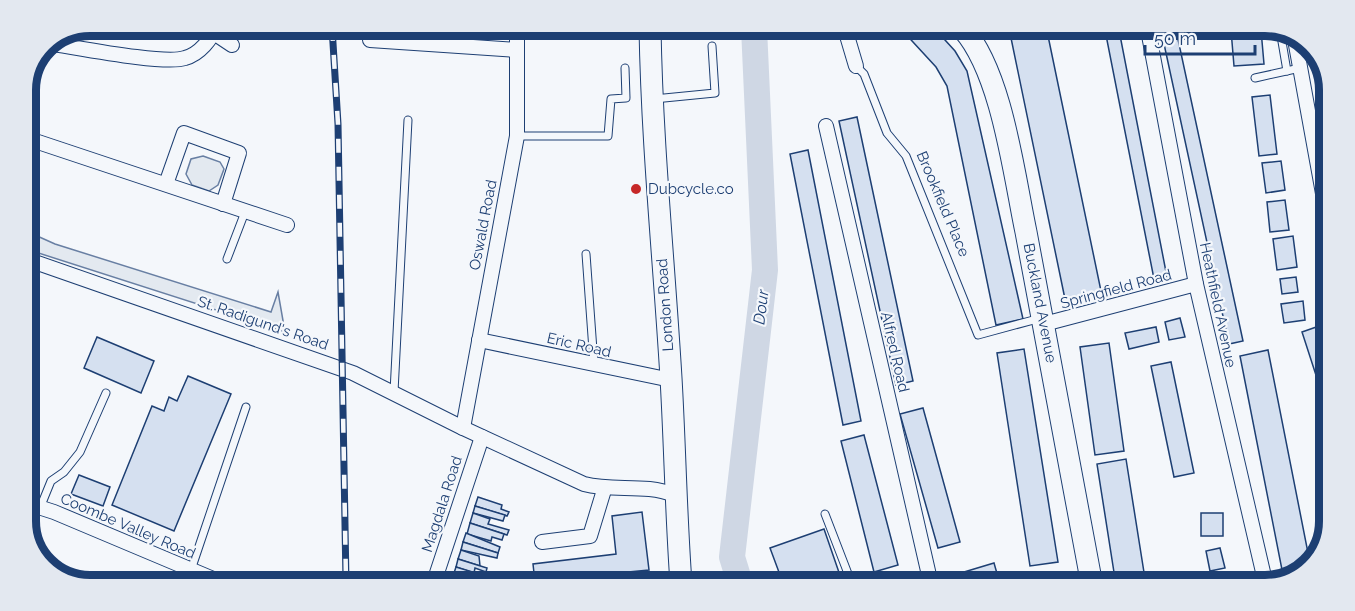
<svg xmlns="http://www.w3.org/2000/svg" width="1355" height="611" font-family="Raleway,sans-serif">
<style>
.green{fill:#e3e9f0;stroke:#687fa3;stroke-width:1.5}
.lines{fill:none;stroke-linecap:round;stroke-linejoin:round}
.river{stroke:#cfd7e4;stroke-width:26}
.building{fill:#d5e0f0;stroke:#1d3f73;stroke-width:1.5}
.lane-casing{stroke:#1d3f73;stroke-width:9}
.street-casing{stroke:#1d3f73;stroke-width:16}
.primary-casing{stroke:#1d3f73;stroke-width:23}
.lane{stroke:#f4f7fb;stroke-width:7}
.street{stroke:#f4f7fb;stroke-width:14}
.primary{stroke:#f4f7fb;stroke-width:21}
.rail-casing{stroke:#1d3f73;stroke-width:7}
.rail{stroke:#f4f7fb;stroke-width:4.5;stroke-dasharray:14;stroke-linecap:butt}
.poi-dot{fill:#c62828;stroke:#f4f7fb;stroke-width:2}
.labels{text-anchor:middle;dominant-baseline:central;stroke-width:4.5;stroke-linejoin:round;paint-order:stroke}
.poi-label{font-size:15px;fill:#1d3f73;stroke:#f4f7fb;text-anchor:start}
.street-label{font-size:15px;fill:#1d3f73;stroke:#f4f7fb}
.water-label{font-size:16px;font-style:italic;fill:#1d3f73;stroke:#f4f7fb}
.rim{fill:none;stroke:#1d3f73;stroke-width:8}
</style>
<rect width="100%" height="100%" fill="#f4f7fb"/>
<g class="green">
<polygon points="203,156 220,162 224,169 218,185 209,191 192,185 186,174 191,159"/>
<polygon points="26,231 55,244 271,312 278,292 285,332 26,249"/>
</g>
<g class="lines">
<polyline class="river" points="740,583 732,557 765,270 754,28"/>
</g>
<g class="building">
<polygon points="901,29 935,29 955,51 967,71 1023,319 996,325 947,86 936,67"/>
<polygon points="1105,30 1119,30 1167,277 1154,279"/>
<polygon points="1161,30 1176,30 1243,341 1229,344"/>
<polygon points="1231,30 1261,30 1264,64 1234,66"/>
<polygon points="1047,31 1101,291 1065,299 1011,38"/>
<polygon points="1270,95 1277,154 1259,156 1252,97"/>
<polygon points="857,117 913,381 896,385 839,121"/>
<polygon points="808,150 861,421 843,425 790,154"/>
<polygon points="1281,161 1285,190 1266,193 1262,163"/>
<polygon points="1285,200 1289,230 1270,232 1267,202"/>
<polygon points="1293,236 1297,267 1277,270 1273,239"/>
<polygon points="1296,277 1298,292 1282,294 1280,279"/>
<polygon points="1303,301 1305,320 1284,323 1281,304"/>
<polygon points="1180,318 1185,337 1169,340 1165,322"/>
<polygon points="1322,325 1327,338 1326,406 1302,332"/>
<polygon points="1156,327 1159,342 1129,349 1125,333"/>
<polygon points="97,337 154,361 141,393 84,368"/>
<polygon points="1109,343 1124,451 1095,455 1080,347"/>
<polygon points="1024,349 1058,562 1030,566 997,353"/>
<polygon points="1268,350 1310,563 1301,574 1284,580 1240,356"/>
<polygon points="1171,362 1194,473 1174,477 1151,366"/>
<polygon points="188,376 231,394 174,531 112,505 152,406 164,411 169,397 177,401"/>
<polygon points="923,408 960,542 938,548 900,414"/>
<polygon points="864,435 898,565 874,572 841,441"/>
<polygon points="1126,459 1146,585 1116,585 1097,464"/>
<polygon points="79,475 110,487 103,506 71,494"/>
<polygon points="478,497 502,505 501,509 509,512 507,516 475,506"/>
<polygon points="475,506 505,515 503,521 473,513"/>
<polygon points="642,512 649,570 629,572 630,583 598,583 598,576 580,578 581,583 535,582 533,564 616,554 612,516"/>
<polygon points="473,513 490,519 488,524 509,530 507,535 470,523"/>
<rect x="1201" y="513" width="22" height="23"/>
<polygon points="470,523 504,534 502,540 492,537 491,541 467,534"/>
<polygon points="824,529 843,584 783,583 770,548"/>
<polygon points="466,533 500,547 498,553 463,542"/>
<polygon points="463,542 498,553 497,558 461,550"/>
<polygon points="1220,548 1225,568 1210,571 1206,551"/>
<polygon points="461,550 479,556 480,566 458,559"/>
<polygon points="458,559 487,568 486,572 475,568 474,573 456,567"/>
<polygon points="994,563 1000,584 946,584 944,578"/>
<polygon points="456,567 479,574 477,578 473,577 471,581 453,576"/>
</g>
<g class="lines">
<g class="lane-casing">
<g id="lane">
<polyline points="1280,30 1287,71"/>
<polyline points="856,66 864,74 887,133 906,156 978,335 1041,318"/>
<polyline points="1255,78 1300,68"/>
<polyline points="654,99 715,93 712,46"/>
<polyline points="517,136 608,136 611,99 626,98 625,68"/>
<polyline points="586,254 594,364"/>
<polyline points="227,259 245,212"/>
<polyline points="394,392 408,120"/>
<polyline points="40,508 51,481 64,472 80,452 106,393"/>
<polyline points="825,514 852,584"/>
<polyline points="191,570 246,407"/>
</g>
</g>
<g class="street-casing">
<g id="street">
<polyline points="845,29 856,66"/>
<polyline points="1148,30 1196,284 1266,585"/>
<polyline points="214,33 232,45"/>
<polyline points="1294,34 1328,221"/>
<polyline points="370,40 517,50"/>
<path d="M47 43C75 47 164 65 185 58 200 54 211 39 217 26"/>
<polyline points="826,126 931,584"/>
<polyline points="26,138 287,225"/>
<polyline points="166,184 184,133 239,153 223,204"/>
<path d="M26 259 353 373 463 428 584 484C614 492 645 483 674 495"/>
<polyline points="1044,324 1196,284"/>
<polyline points="479,340 671,380"/>
<polyline points="463,428 517,136 517,27"/>
<polyline points="26,503 54,512 218,581"/>
<polyline points="542,542 590,536 604,490"/>
<polyline points="434,582 482,437"/>
<polyline points="1061,585 1090,575"/>
</g>
</g>
<g class="primary-casing">
<g id="primary">
<path d="M650 28C652 145 664 261 671 378 675 447 676 515 681 583"/>
<path d="M963 29C1002 73 1014 175 1026 232 1049 349 1070 467 1092 585"/>
</g>
</g>
<use href="#lane" class="lane"/>
<use href="#street" class="street"/>
<use href="#primary" class="primary"/>
<g class="rail-casing">
<polyline id="rail" points="332,27 338,124 346,582"/>
</g>
<use href="#rail" class="rail"/>
</g>
<circle class="poi-dot" cx="636" cy="189" r="6"/>
<g class="labels">
<g class="poi-label">
<text x="648" y="189">Dubcycle.co</text>
</g>
<g class="street-label">
<text transform="translate(943 204) rotate(67)">Brookfield Place</text>
<text transform="translate(483 225) rotate(-79)">Oswald Road</text>
<text transform="translate(1116 289) rotate(-15)">Springfield Road</text>
<text transform="translate(1040 303) rotate(79)">Buckland Avenue</text>
<text transform="translate(665 305) rotate(-94)">London Road</text>
<text transform="translate(1218 305) rotate(78)">Heathfield Avenue</text>
<text transform="translate(263 323) rotate(19)">St. Radigund's Road</text>
<text transform="translate(579 345) rotate(13)">Eric Road</text>
<text transform="translate(895 352) rotate(77)">Alfred Road</text>
<text transform="translate(442 504) rotate(-72)">Magdala Road</text>
<text transform="translate(128 526) rotate(23)">Coombe Valley Road</text>
</g>
<g class="water-label">
<text transform="translate(761 307) rotate(-83)">Dour</text>
</g>
</g>
<path d="M0 0H1355V611H0ZM90 36H1265A54 54 0 0 1 1319 90V521A54 54 0 0 1 1265 575H90A54 54 0 0 1 36 521V90A54 54 0 0 1 90 36Z" fill="#e3e8f0" fill-rule="evenodd"/>
<path class="rim" d="M90 36H1265A54 54 0 0 1 1319 90V521A54 54 0 0 1 1265 575H90A54 54 0 0 1 36 521V90A54 54 0 0 1 90 36Z"/>
<path d="M1145 45v9h110v-9" fill="none" stroke="#1d3f73" stroke-width="3"/>
<text x="1154" y="45" font-size="18" fill="#1d3f73" stroke="#f4f7fb" stroke-width="4.5" paint-order="stroke">50 m</text>
</svg>
